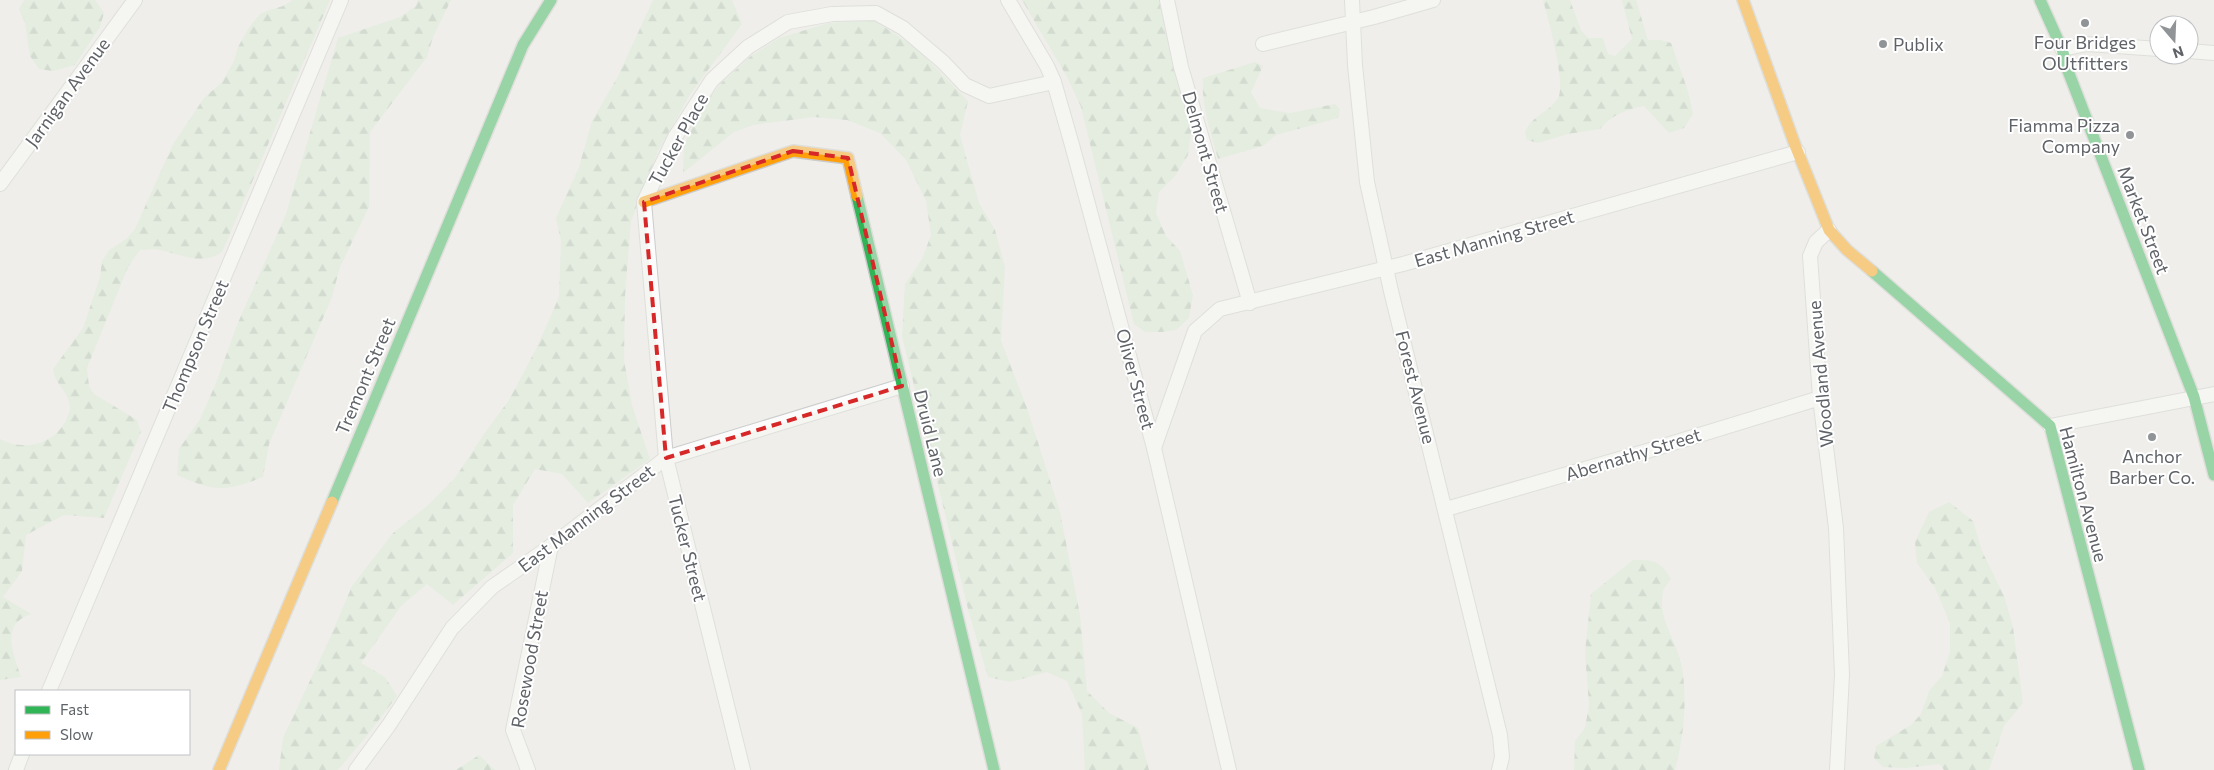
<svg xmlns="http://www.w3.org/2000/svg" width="2214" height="770" font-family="Commissioner,sans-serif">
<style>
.forest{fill:url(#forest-firs)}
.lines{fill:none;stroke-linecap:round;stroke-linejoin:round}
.street-casing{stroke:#cbcccc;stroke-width:16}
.fast-casing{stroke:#cacacb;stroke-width:14}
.slow-casing{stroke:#cacacb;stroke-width:14}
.street{stroke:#fdfcfc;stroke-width:14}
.fast{stroke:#30b455;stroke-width:11}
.slow{stroke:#ff9f0a;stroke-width:11}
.marked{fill:none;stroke:#d62828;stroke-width:4;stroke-dasharray:10 6;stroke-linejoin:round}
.poi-dot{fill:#919496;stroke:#fff;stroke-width:2}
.labels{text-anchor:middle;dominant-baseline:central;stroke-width:4;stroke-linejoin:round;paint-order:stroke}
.poi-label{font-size:18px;fill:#5f6368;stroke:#fff}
.street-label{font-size:18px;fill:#5f6368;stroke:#fff}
</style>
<defs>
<pattern id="forest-firs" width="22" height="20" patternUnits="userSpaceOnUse" patternTransform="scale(1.25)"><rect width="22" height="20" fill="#d8ebd6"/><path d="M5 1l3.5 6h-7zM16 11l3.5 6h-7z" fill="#b2c2b1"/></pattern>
</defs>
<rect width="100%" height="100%" fill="#efeeea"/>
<g class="forest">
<polygon points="24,0 95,0 104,13 100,27 75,65 53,71 39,69 30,56 25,23 19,9"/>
<path d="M293 0H330L222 252C201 266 183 255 160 250 154 248 146 250 140 250L128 267 87 368 89 386 94 394 137 420 141 432 104 518 64 515 26 535 22 571 3 597 31 614C0 624 13 653 21 677L0 680V439C22 451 52 446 65 422 67 418 70 412 70 408 70 392 54 384 53 369L83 328 100 277 102 261 109 250 126 239 135 229 173 144 204 98 222 82 234 61 238 47 250 26 261 13 283 6Z"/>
<path d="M418 0H451L433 37 427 57 370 132 369 207 340 267 332 297 269 444 263 477C225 492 214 492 177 475L179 449 200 419 216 383 237 325 286 214 338 38 400 17 416 6Z"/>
<polygon points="653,0 732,0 742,24 691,93 658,151 631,221 625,296 624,360 632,405 650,459 588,503 562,474 535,469 513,505 513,553 453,605 427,584 401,606 361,663 385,677 397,696 369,733 338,770 279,770 283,738 330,638 352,586 393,533 427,506 455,478 484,434 509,400 537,347 559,297 561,241 556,218 579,167 592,121 618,76"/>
<polygon points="1022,0 1159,0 1172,63 1191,131 1188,155 1175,176 1159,192 1156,213 1166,236 1180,251 1193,295 1189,318 1176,330 1161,332 1145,332 1134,324 1081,107 1067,77"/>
<path d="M1543 0H1570L1581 30 1588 38H1603L1608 54 1615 56 1632 39 1622 0H1636L1648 40H1661L1671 43 1688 91 1693 114 1684 128 1669 133 1644 106C1626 110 1611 115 1600 129L1568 134 1538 143 1527 140 1525 132C1532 115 1551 112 1559 96 1565 80 1548 18 1543 0Z"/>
<polygon points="873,20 915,47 968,101 960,135 979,203 995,230 1005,267 1001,341 1027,408 1060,512 1080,615 1087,691 1109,713 1138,728 1149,770 1085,770 1082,714 1067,681 1047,672 1010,682 988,677 969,613 902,336 905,284 922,259 931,235 926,201 906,160 880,133 847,120 814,117 753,125 734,132 683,173 684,145 700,111 720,84 751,56 779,38 829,23"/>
<path d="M1255 62 1263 66 1251 92 1260 108 1290 113 1335 104 1340 109 1338 118 1276 135 1263 146 1218 159C1211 133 1201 105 1203 78Z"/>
<polygon points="1949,502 1973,521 1982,551 2004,596 2013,627 2023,703 2004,726 1989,770 1944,770 1940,764 1906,768 1883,767 1874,758 1876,746 1911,725 1921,714 1929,691 1942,676 1950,652 1950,623 1935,588 1917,563 1915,542 1929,512"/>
<path d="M1633 560C1654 560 1660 560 1671 579 1668 583 1664 588 1663 592 1657 616 1676 641 1681 663 1688 696 1684 737 1675 770H1574L1575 741 1585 728 1589 705 1585 652 1591 594Z"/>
<polygon points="479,755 495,770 456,770"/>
</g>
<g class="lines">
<g class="street-casing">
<g id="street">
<polyline points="1008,0 1047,66 1054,82 1072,145 1154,448 1229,770"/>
<polyline points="1167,0 1181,67 1250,303"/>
<polyline points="1352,0 1355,65 1367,182 1391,291 1500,735 1502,757 1499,770"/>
<polyline points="1263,44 1374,17 1433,0"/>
<polyline points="2062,49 2087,44 2159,49"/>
<polyline points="2189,51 2214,53"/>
<polyline points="0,184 135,0"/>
<polyline points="1829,230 1816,242 1810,256 1820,398 1836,528 1842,675 1837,770"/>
<polyline points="2050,426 2214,394"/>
<polyline points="1154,448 1195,331 1220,309 1403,264 1798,152"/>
<polyline points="1446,509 1647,451 1820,398"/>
<polyline points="49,691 341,0"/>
<polyline points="16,770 22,754"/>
<polyline points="356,770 389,725 452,628 492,587 551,546 666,458 902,386"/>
<polyline points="528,770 513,730 551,546"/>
<polyline points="743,770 666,458 644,202 675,137 712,80 748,47 788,22 832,14 876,13 903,28 943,62 965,85 989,96 1054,82"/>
</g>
</g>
<g class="fast-casing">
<g id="fast">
<polyline points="2040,0 2062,49 2068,71 2194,397 2214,475"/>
<polyline points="857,196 994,770"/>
<polyline points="1872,271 2050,426 2139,770"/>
<polyline points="332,502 523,45 551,0"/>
</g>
</g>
<g class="slow-casing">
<g id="slow">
<polyline points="1743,0 1795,145 1829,230 1847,250 1872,271"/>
<polyline points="644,202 793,151 848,158 857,196"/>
<polyline points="219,770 332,502"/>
</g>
</g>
<use href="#street" class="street"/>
<use href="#fast" class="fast"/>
<use href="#slow" class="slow"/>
</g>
<path d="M0 0H2214V770H0ZM793 151 848 158 902 386 666 458 644 202Z" fill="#efeeea" fill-opacity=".55" fill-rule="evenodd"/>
<path class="marked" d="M793 151 848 158 902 386 666 458 644 202Z"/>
<g class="poi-dot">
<circle cx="2085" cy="23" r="5"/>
<circle cx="1883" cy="44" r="5"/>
<circle cx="2130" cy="135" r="5"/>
<circle cx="2152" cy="437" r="5"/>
</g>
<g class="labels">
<g class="poi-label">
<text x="2085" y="42">Four Bridges<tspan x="2085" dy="21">OUtfitters</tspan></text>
<text x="1893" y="44" text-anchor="start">Publix</text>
<text x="2120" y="125" text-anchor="end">Fiamma Pizza<tspan x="2120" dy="21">Company</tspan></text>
<text x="2152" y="456">Anchor<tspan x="2152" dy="21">Barber Co.</tspan></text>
</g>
<g class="street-label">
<text transform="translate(67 92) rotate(-54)">Jarnigan Avenue</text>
<text transform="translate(678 139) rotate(-61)">Tucker Place</text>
<text transform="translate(1206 152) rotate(74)">Delmont Street</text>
<text transform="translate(2144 220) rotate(69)">Market Street</text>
<text transform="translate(1494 238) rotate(-16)">East Manning Street</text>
<text transform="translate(195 346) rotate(-67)">Thompson Street</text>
<text transform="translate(1820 374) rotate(-95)">Woodland Avenue</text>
<text transform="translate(365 376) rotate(-67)">Tremont Street</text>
<text transform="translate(1136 379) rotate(75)">Oliver Street</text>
<text transform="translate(1416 387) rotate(76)">Forest Avenue</text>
<text transform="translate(931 433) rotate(76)">Druid Lane</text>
<text transform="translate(1633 454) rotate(-17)">Abernathy Street</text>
<text transform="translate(2084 494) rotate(75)">Hamilton Avenue</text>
<text transform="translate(586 518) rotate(-37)">East Manning Street</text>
<text transform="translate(688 548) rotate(76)">Tucker Street</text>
<text transform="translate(529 659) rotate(-80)">Rosewood Street</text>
</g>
</g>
<rect x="15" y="690" width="175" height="65" fill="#ffffff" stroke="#bfc1c3"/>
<rect x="25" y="706" width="25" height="8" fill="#30b455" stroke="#bfc1c3"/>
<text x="60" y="715" font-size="15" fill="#5f6368">Fast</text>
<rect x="25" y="731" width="25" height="8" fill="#ff9f0a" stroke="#bfc1c3"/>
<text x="60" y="740" font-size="15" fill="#5f6368">Slow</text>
<g transform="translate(2174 40) rotate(161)"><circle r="24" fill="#ffffff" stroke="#bfc1c3"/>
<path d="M0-4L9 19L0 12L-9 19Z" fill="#919496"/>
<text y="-8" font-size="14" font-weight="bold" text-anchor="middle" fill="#5f6368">N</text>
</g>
</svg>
